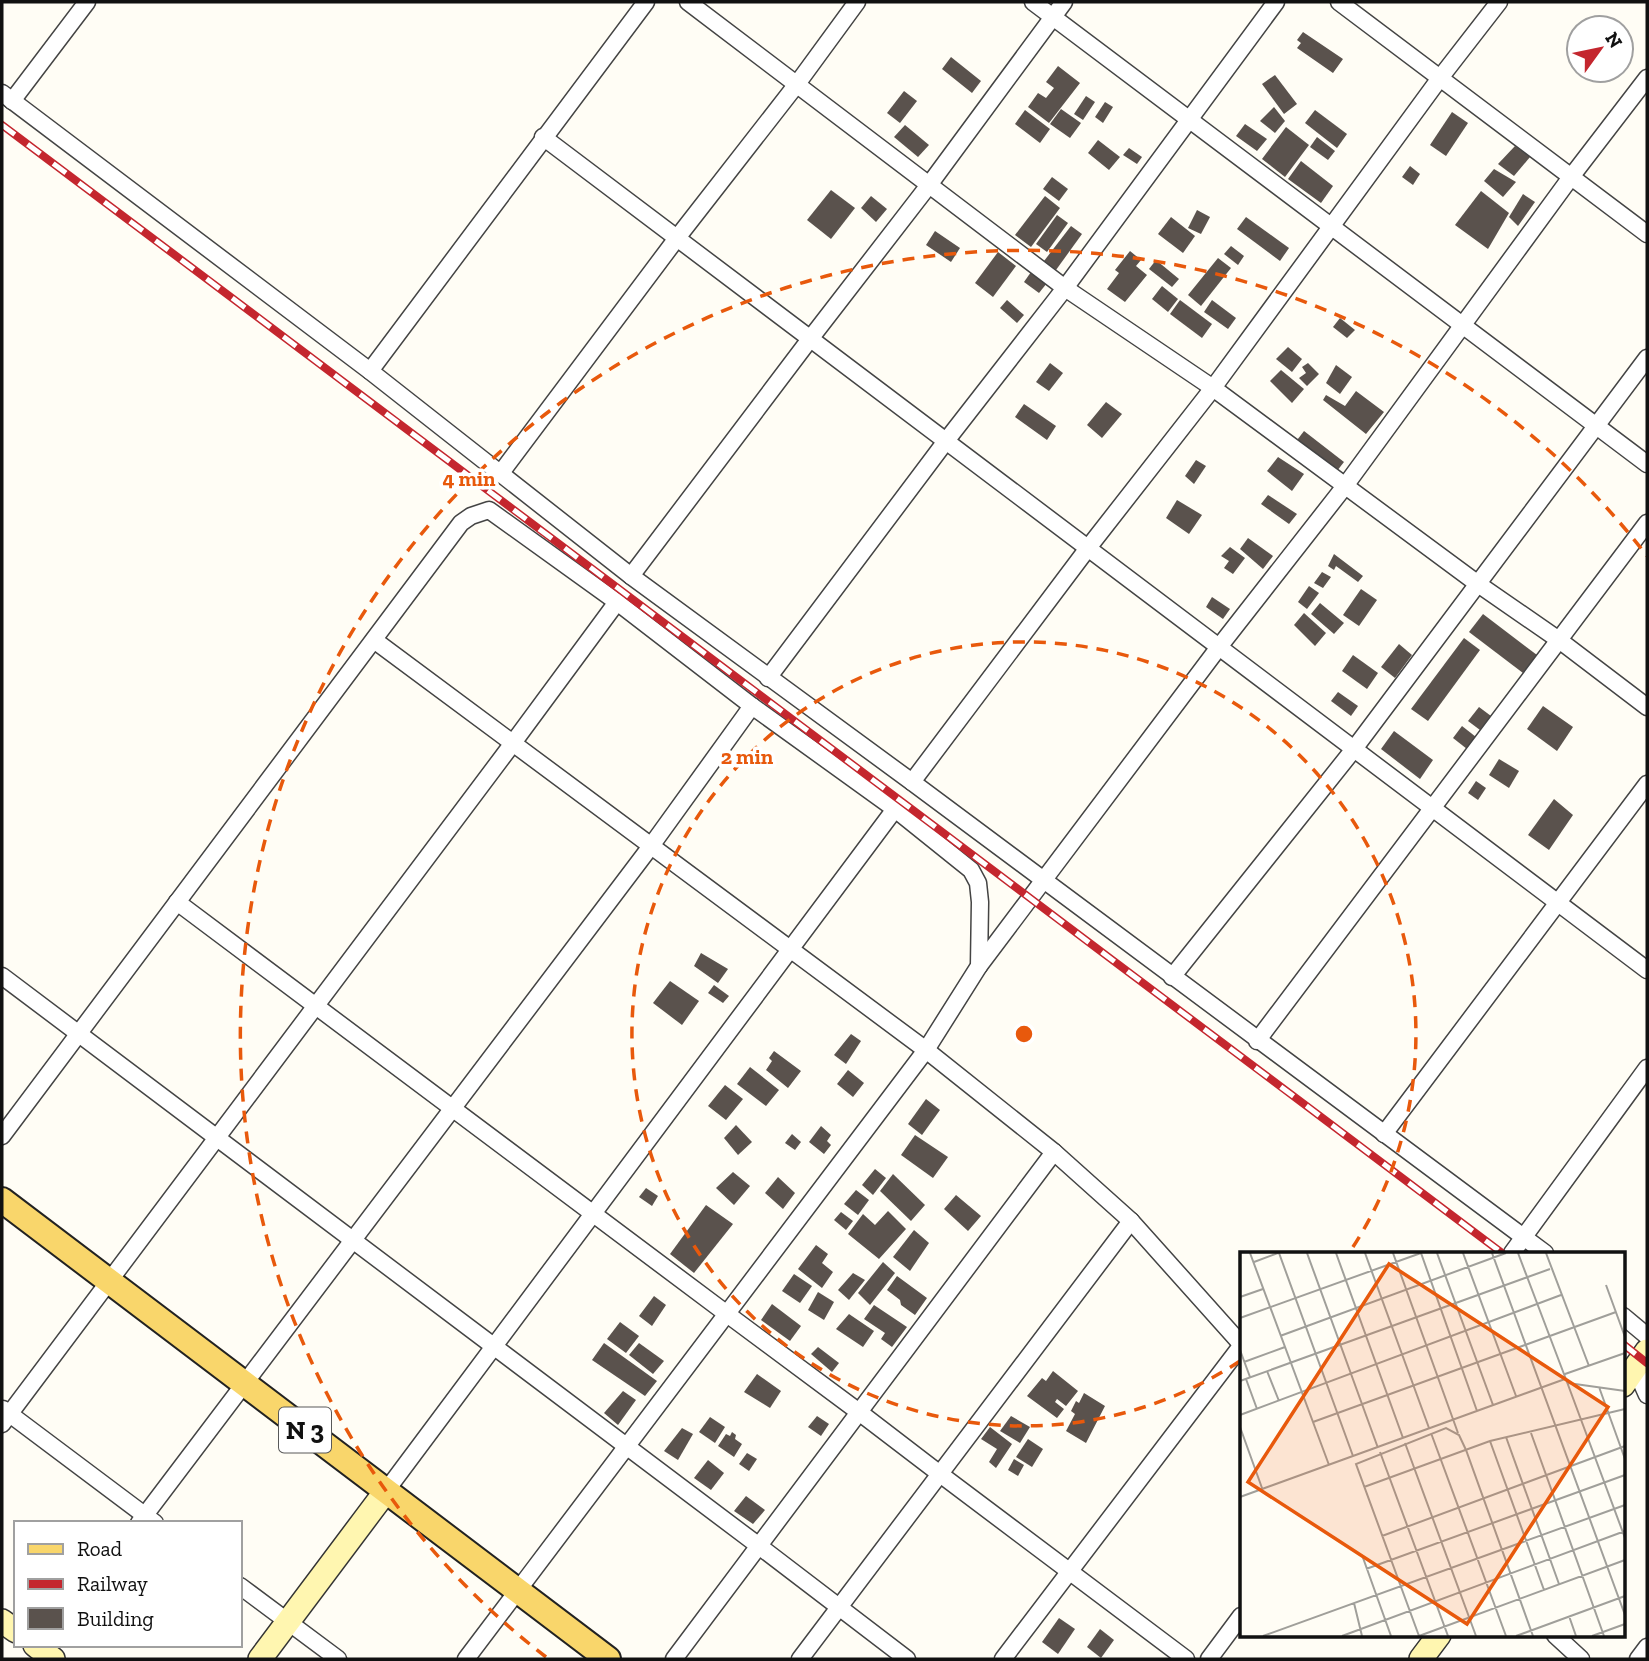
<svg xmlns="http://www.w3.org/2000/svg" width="1649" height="1661" font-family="'Zilla Slab',serif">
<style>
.building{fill:#5a524d}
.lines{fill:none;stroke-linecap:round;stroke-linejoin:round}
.street-casing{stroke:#444;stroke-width:19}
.secondary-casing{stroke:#333;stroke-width:26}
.primary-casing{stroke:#222;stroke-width:28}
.street{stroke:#fff;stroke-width:16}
.secondary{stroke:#fff6b0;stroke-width:23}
.primary{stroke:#f9d66b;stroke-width:24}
.rail-casing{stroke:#c4262e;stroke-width:8}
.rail{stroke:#fff;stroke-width:5;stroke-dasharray:16;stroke-linecap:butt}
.ring{fill:none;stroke:#e8590c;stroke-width:3.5;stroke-dasharray:12 9}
.labels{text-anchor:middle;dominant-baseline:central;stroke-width:7;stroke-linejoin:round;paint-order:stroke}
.shield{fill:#fff;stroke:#585858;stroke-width:2}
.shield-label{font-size:26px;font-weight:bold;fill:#111}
.inset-road{fill:none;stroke:#a09f9a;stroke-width:2}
.view{fill:#e8590c;fill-opacity:0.15;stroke:#e8590c;stroke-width:3.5}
.inset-edge{fill:none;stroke:#111;stroke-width:3.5}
.centre{fill:#e8590c;stroke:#fff;stroke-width:3.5}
.ring-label{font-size:21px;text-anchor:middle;font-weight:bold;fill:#e8590c;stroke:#fff;stroke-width:7;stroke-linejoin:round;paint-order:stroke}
</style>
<rect width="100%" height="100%" fill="#fffdf5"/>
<g class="building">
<polygon points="1303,32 1343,59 1333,73 1297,48 1301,43 1297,40"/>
<polygon points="951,57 981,81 972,93 942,69"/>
<polygon points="1058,66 1080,83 1049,123 1028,107 1038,93 1046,98 1054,88 1046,82"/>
<polygon points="1275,75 1297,104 1284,114 1262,84"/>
<polygon points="904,91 917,101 900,123 887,113"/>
<polygon points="1086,96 1095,102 1083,120 1074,114"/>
<polygon points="1105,102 1113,107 1103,123 1095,117"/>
<polygon points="1274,107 1285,121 1275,133 1260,121"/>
<polygon points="1061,109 1081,123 1070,138 1050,124"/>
<polygon points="1025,110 1050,129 1040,143 1015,124"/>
<polygon points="1315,110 1347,134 1337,148 1305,123"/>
<polygon points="1452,112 1468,123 1446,156 1430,145"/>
<polygon points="1245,124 1267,139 1257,151 1236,136"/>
<polygon points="905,125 929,145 918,157 894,137"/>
<polygon points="1286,127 1309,145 1285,177 1262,159"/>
<polygon points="1317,137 1335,151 1328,160 1310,147"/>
<polygon points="1098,140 1120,157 1109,170 1088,153"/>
<polygon points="1515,146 1530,157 1514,176 1498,164"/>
<polygon points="1129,148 1142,157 1137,164 1123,155"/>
<polygon points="1301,161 1333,186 1321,203 1288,179"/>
<polygon points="1410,166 1420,174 1413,185 1402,177"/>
<polygon points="1494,169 1516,182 1503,197 1484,181"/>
<polygon points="1052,177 1068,189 1059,201 1043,189"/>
<polygon points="831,190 855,208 831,239 807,220"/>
<polygon points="1481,191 1509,213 1488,249 1455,225"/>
<polygon points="1523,194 1535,202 1518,226 1509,217"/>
<polygon points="871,196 887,209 876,222 861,208"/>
<polygon points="1045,196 1060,208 1031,247 1015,235"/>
<polygon points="1197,210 1210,217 1201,234 1188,228"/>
<polygon points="1057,215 1068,223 1047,252 1036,244"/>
<polygon points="1171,217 1195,236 1183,253 1158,234"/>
<polygon points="1246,217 1289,248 1280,261 1237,229"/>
<polygon points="1071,226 1082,234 1056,270 1044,261"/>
<polygon points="935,231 960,248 951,262 926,245"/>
<polygon points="1231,246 1244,256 1238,265 1224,254"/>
<polygon points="1130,251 1141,260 1136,266 1147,275 1125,302 1107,289 1119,273 1115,270"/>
<polygon points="998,252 1016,266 993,297 975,283"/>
<polygon points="1218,258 1231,268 1201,306 1188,295"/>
<polygon points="1156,260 1179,279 1172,287 1149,269"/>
<polygon points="1031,272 1047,283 1039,293 1024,282"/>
<polygon points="1162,286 1178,299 1168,312 1152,299"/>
<polygon points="1007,300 1024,315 1017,323 1000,308"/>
<polygon points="1180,300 1212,324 1202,338 1170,314"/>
<polygon points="1212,300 1236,318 1228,329 1204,312"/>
<polygon points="1340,318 1355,330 1347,338 1333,327"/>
<polygon points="1288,347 1302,359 1292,372 1276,359"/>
<polygon points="1050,363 1063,373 1049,391 1036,382"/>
<polygon points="1308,363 1319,374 1307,386 1299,378 1306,373 1302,367"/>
<polygon points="1336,365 1352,377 1340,394 1326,383"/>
<polygon points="1281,370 1304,389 1292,403 1270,381"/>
<polygon points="1356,391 1384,412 1366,434 1323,400 1326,395 1345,406"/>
<polygon points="1106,402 1122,414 1102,438 1087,425"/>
<polygon points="1024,404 1056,426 1047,440 1015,417"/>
<polygon points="1304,431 1344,462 1333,476 1291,448"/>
<polygon points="1278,457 1304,474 1292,491 1267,471"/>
<polygon points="1196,460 1206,466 1194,484 1185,476"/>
<polygon points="1268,495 1297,514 1289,524 1261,504"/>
<polygon points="1177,500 1202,515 1189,534 1166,518"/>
<polygon points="1248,538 1273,556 1263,569 1240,549"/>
<polygon points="1230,547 1245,558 1233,574 1224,568 1229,561 1221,556"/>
<polygon points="1334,554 1363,576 1358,582 1336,566 1334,570 1328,566"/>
<polygon points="1322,572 1331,577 1323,588 1314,583"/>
<polygon points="1309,586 1319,593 1307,609 1298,602"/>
<polygon points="1361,589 1377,600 1359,626 1343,615"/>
<polygon points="1212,597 1230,609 1223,619 1206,607"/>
<polygon points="1320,603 1344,623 1334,634 1311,614"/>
<polygon points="1304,613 1326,633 1315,646 1294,625"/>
<polygon points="1483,614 1537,655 1523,673 1469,632"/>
<polygon points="1464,638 1480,650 1428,721 1411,709"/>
<polygon points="1399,644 1412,655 1395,678 1381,667"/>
<polygon points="1353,655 1378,673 1367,689 1342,671"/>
<polygon points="1338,692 1358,706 1351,716 1331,701"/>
<polygon points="1543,706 1573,727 1557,751 1527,729"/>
<polygon points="1479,707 1491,716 1480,730 1468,721"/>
<polygon points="1462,726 1476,737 1467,749 1453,738"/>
<polygon points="1394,731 1433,760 1420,779 1381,749"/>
<polygon points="1499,759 1519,771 1509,788 1489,775"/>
<polygon points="1476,781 1486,788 1478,800 1468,793"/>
<polygon points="1554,799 1573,815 1549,850 1528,835"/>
<polygon points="701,953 728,969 718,983 694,966"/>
<polygon points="670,981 699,1001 682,1025 653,1003"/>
<polygon points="714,985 729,996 723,1003 708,993"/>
<polygon points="851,1034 861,1041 846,1064 834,1055"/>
<polygon points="774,1051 801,1071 788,1088 766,1070 772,1061 769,1058"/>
<polygon points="750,1067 779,1090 766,1106 737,1084"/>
<polygon points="848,1070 864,1083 853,1097 837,1084"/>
<polygon points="725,1085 743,1099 726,1120 708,1106"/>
<polygon points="926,1099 940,1110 922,1135 908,1124"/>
<polygon points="736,1125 752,1142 738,1155 724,1138"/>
<polygon points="821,1126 831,1135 827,1141 831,1145 824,1154 809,1142"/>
<polygon points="792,1134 801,1142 795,1150 785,1143"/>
<polygon points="915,1135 948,1157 933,1178 901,1155"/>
<polygon points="875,1169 886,1178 873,1195 862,1185"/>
<polygon points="733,1172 750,1186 734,1205 716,1188"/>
<polygon points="893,1174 925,1205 911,1221 880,1191"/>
<polygon points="778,1177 795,1193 783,1209 765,1193"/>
<polygon points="646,1188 658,1196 652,1206 639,1197"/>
<polygon points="856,1190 869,1200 858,1215 844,1204"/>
<polygon points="956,1195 981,1216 968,1231 944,1209"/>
<polygon points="706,1205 733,1224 694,1273 670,1254"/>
<polygon points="888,1211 906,1229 879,1259 848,1234 863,1214 875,1225"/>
<polygon points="841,1212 853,1221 846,1230 834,1220"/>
<polygon points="914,1230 929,1243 910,1271 893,1257"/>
<polygon points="816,1245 828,1254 822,1263 833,1272 822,1288 798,1269"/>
<polygon points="883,1262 895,1273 870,1305 858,1293"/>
<polygon points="853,1273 865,1280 849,1300 838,1290"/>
<polygon points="794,1274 812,1286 800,1303 782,1291"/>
<polygon points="897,1276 927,1298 915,1315 901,1305 900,1300 887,1290"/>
<polygon points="818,1292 834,1302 824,1320 808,1310"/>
<polygon points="654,1296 666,1305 652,1326 639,1316"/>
<polygon points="772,1304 801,1326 790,1341 761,1320"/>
<polygon points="874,1305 907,1327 892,1347 881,1339 885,1333 864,1319"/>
<polygon points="849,1314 874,1331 863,1347 836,1329"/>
<polygon points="620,1322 639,1336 626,1353 607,1339"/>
<polygon points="604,1343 657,1381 645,1396 592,1360"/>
<polygon points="639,1343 664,1361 653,1374 629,1355"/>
<polygon points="818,1347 839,1363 832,1372 811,1354"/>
<polygon points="1053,1371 1078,1391 1066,1406 1057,1399 1055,1402 1064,1409 1057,1418 1027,1396 1042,1378 1046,1381"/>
<polygon points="757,1374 781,1391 770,1408 744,1392"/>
<polygon points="623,1391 636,1400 618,1425 604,1413"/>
<polygon points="1084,1393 1105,1406 1086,1443 1066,1431 1075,1414 1071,1411 1076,1401 1079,1403"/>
<polygon points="817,1416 829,1424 821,1436 808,1427"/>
<polygon points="1011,1416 1030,1427 1020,1443 1000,1431"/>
<polygon points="710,1417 725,1427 715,1443 699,1432"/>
<polygon points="990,1427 1012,1444 996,1468 989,1462 997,1449 981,1439"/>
<polygon points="682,1428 693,1434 678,1460 664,1451"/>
<polygon points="732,1432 736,1435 735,1439 742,1444 734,1457 718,1446 726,1434 730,1436"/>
<polygon points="1028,1439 1043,1449 1032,1467 1016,1457"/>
<polygon points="747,1453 757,1459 749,1471 739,1464"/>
<polygon points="1014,1459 1024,1465 1018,1476 1008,1470"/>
<polygon points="708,1460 724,1473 711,1490 694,1478"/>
<polygon points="746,1496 765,1510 753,1524 734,1511"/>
<polygon points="1059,1618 1075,1629 1058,1654 1042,1642"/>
<polygon points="1100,1629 1114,1640 1101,1658 1087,1647"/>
</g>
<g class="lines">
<g class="street-casing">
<g id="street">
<polyline points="688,2 1065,288 1213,388 1478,584 1559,640 1647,707"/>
<polyline points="1033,2 1647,464"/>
<polyline points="1339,2 1647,234"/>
<polyline points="2,93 370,371 631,576 912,782 1545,1253"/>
<polyline points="12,101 87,2"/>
<polyline points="543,137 1647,970"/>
<polyline points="370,371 646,2"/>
<polyline points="500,474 677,238 797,84 857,2"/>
<polyline points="631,576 810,339 929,185 1064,2"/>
<polyline points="374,640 926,1050 1054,1152 1131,1221 1241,1344"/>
<polyline points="768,678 946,441 1065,288 1276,2"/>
<polyline points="912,782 1088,548 1213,388 1440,78 1499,2"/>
<polyline points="177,902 727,1314 859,1412 940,1474 1186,1659"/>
<polyline points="979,966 1219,647 1345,486 1571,177 1647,78"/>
<polyline points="2,976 759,1546 907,1659"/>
<polyline points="1172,977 1354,749 1647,358"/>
<polyline points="1257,1041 1647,523"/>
<polyline points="1384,1134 1647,784"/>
<polyline points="2,1136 461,523 471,516 489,510 617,602 752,706 895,809 971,870 978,883 980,902 979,966 926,1050 466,1659"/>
<polyline points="1512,1253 1647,1068"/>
<polyline points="1623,1316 1647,1336"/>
<polyline points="1635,1368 1647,1395"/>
<polyline points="3,1409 155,1523"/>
<polyline points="2,1424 513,743 617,602"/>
<polyline points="386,1491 895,809"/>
<polyline points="139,1523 651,846 752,706"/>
<polyline points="240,1586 338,1659"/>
<polyline points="1555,1635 1581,1659"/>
<polyline points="674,1659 1054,1152"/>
<polyline points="800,1659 1131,1221"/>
<polyline points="1003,1659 1241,1346"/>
<polyline points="1209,1659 1241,1616"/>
<polyline points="1638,1659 1647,1647"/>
</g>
</g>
<g class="secondary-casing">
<g id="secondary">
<polyline points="1623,1385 1647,1351"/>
<polyline points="2,1621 16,1631"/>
<polyline points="35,1645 53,1659"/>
<polyline points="260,1659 386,1491"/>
<polyline points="1421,1659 1439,1635"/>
</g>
</g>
<g class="primary-casing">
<polyline id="primary" points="2,1200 608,1659"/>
</g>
<use href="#street" class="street"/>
<use href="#secondary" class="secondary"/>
<use href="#primary" class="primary"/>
<g class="rail-casing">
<g id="rail">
<polyline points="2,125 1502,1253"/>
<polyline points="1623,1344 1647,1363"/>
</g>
</g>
<use href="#rail" class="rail"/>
</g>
<g class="ring">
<path d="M1240 1361A392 392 0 1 1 1349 1253"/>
<path d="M546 1657A785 785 0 1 1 1647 556"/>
</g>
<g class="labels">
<rect class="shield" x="279" y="1407.5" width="52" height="45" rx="5"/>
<g class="shield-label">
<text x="305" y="1430">N 3</text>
</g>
</g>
<g transform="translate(1240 1252)">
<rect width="385" height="385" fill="#fffdf5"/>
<path class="inset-road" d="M10 1 89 213M39 1 113 204M67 1 138 196M96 1 163 186M125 1 189 176M153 1 218 181M181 1 237 159M197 1 253 153M223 1 276 144M252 1 385 363M278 1 327 130M306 1 349 114M14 10 38 1M366 33 385 85M0 45 23 37M0 66 181 1M40 84 266 1M0 98 10 125M4 110 45 95M27 119 39 149M325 122 385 101M6 127 17 157M0 129 310 17M327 130 385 286M328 131 385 139M359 135 385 207M0 163 321 43M73 170 376 60M0 175 22 236M191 181 266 384M291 181 364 384M266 185 319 332M250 189 304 338M165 191 236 384M140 200 208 384M124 235 250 189 385 157M0 245 325 127M142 284 385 194M122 303 151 384M126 317 385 223M114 351 122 384M329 364 336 384M23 384 385 253M102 384 385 279M179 384 116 212 206 176 219 183 226 198 293 384M179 384 385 308M276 384 385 344M352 384 385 372"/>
<path class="view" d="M149 12 368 155 227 372 8 230Z"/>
<rect width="385" height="385" class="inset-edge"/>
</g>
<circle cx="1024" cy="1034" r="10" class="centre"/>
<g class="ring-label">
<text x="469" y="486">4 min</text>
<text x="747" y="764">2 min</text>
</g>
<rect width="1649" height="1661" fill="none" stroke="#111111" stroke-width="7"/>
<rect x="14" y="1521" width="228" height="126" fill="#ffffff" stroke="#a0a0a0" stroke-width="2"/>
<rect x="28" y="1544" width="35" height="10" fill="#f9d66b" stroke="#a0a0a0" stroke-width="2"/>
<text x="77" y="1556" font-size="21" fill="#111111">Road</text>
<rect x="28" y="1579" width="35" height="10" fill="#c4262e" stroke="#a0a0a0" stroke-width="2"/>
<text x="77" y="1591" font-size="21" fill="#111111">Railway</text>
<rect x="28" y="1608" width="35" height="21" fill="#5a524d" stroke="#a0a0a0" stroke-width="2"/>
<text x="77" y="1626" font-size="21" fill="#111111">Building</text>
<g transform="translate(1600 49) rotate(57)"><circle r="33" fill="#ffffff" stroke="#a0a0a0" stroke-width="2"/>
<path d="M0-5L12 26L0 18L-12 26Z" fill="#c4262e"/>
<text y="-10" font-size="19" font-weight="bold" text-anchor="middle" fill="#111111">N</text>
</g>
</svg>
